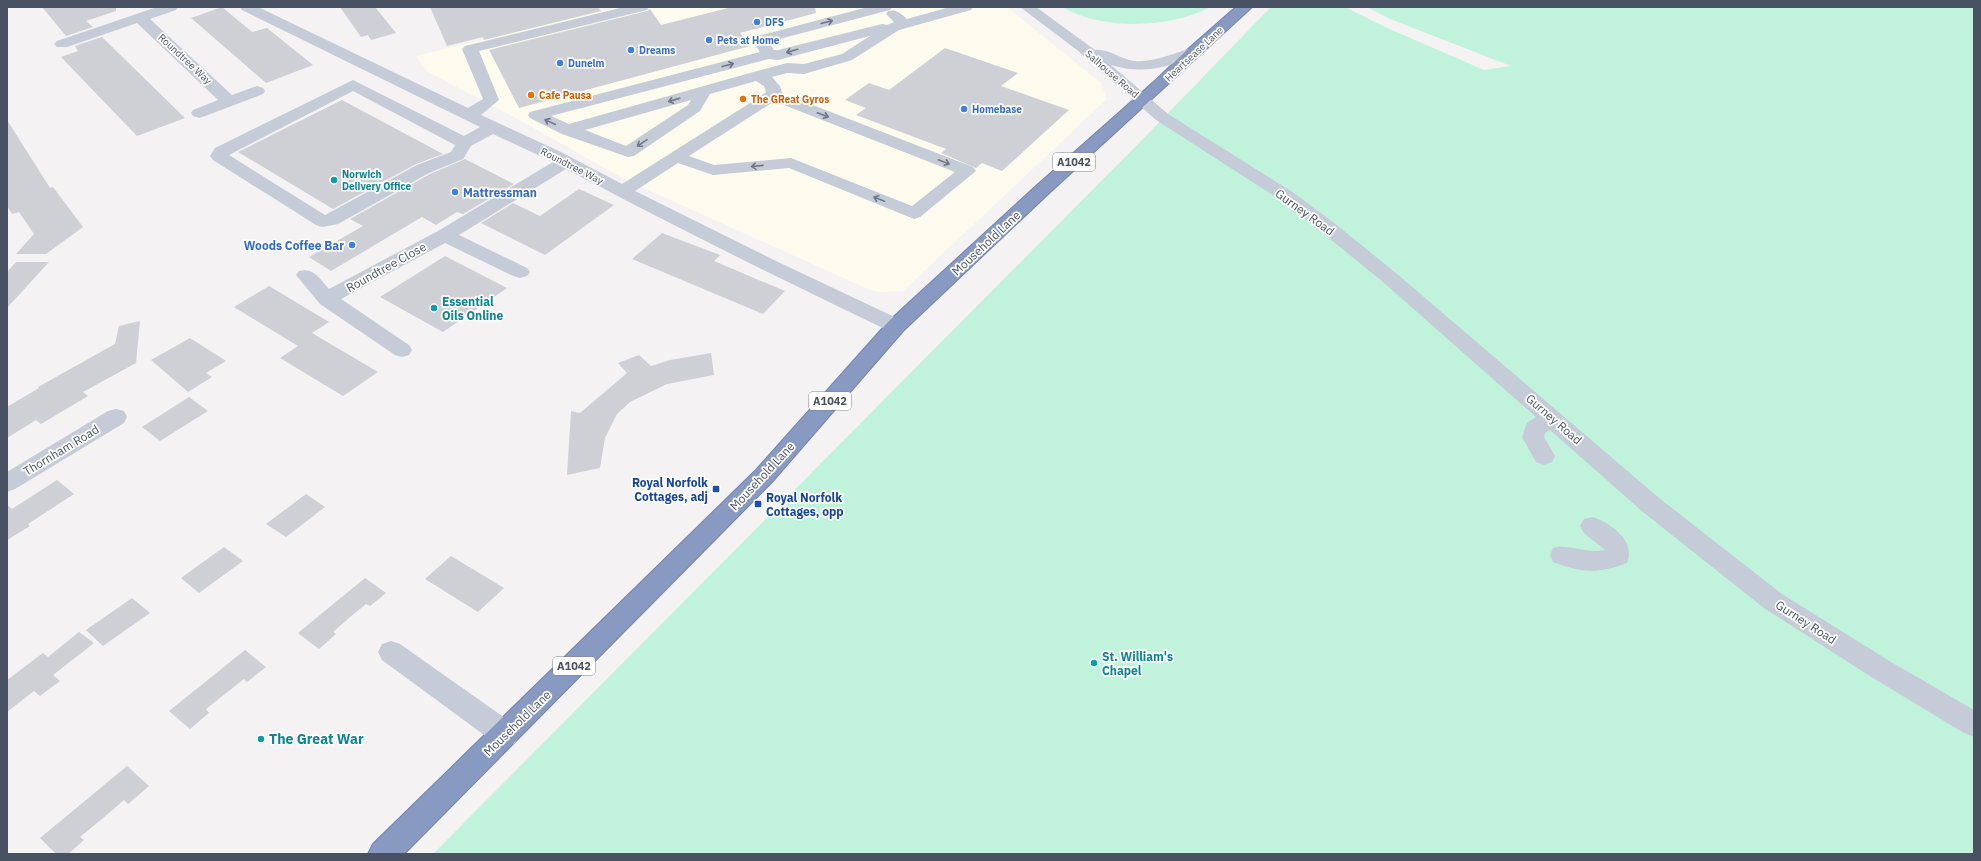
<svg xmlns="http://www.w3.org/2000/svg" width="1981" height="861" font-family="'IBM Plex Sans',sans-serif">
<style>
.commercial{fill:#fdfbed}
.green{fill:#c0f2dc}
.building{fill:#ced0d6}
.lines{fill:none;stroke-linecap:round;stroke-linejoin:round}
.highway-casing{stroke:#7385ae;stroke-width:2}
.minor{fill:#c5cbd7;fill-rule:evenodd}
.highway{fill:#889ac2;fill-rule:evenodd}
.oneway{stroke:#6e7684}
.shop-dot{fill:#3f7fe0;stroke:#fff;stroke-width:1.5}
.food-dot{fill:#e8710a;stroke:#fff;stroke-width:1.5}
.culture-dot{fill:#0f9aa8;stroke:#fff;stroke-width:1.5}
.transit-dot{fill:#1a4fb4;stroke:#fff;stroke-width:1.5}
.labels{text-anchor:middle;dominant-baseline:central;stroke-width:3.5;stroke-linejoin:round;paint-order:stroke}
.far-shop-label{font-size:10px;font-weight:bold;fill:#366cbe;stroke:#fff;text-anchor:start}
.far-street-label{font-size:10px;fill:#485161;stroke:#fff}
.far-food-label{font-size:10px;font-weight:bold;fill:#c56008;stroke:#fff;text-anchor:start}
.far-culture-label{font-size:10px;font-weight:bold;fill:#0d838f;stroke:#fff;text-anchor:start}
.shield{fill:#fff;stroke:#7f8590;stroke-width:1}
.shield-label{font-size:11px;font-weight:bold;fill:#485161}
.shop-label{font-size:12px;font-weight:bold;fill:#366cbe;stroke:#fff;text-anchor:start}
.street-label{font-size:12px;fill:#485161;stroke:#fff}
.culture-label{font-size:12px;font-weight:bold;fill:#0d838f;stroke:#fff;text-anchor:start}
.transit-label{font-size:12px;font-weight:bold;fill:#164399;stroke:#fff;text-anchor:end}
.near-culture-label{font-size:14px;font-weight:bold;fill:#0d838f;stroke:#fff;text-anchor:start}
</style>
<rect width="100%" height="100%" fill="#f4f2f2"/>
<polygon class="commercial" points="619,7 1007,7 1101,83 1107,99 903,291 882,292 870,290 626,180 514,117 428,72 416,56"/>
<g class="green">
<path d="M1062 7H1211C1170 28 1103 31 1062 7Z"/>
<polygon points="1271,7 1345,7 1385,27 1484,70 1511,66 1390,19 1367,7 1974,7 1974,854 433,854 1141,141"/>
</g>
<g class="building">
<polygon points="42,7 116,7 116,11 86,21 93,27 66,36"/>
<polygon points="222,7 252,32 267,28 313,65 266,83 191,18"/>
<polygon points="340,7 375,7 396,33 371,40 368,35 361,37"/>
<polygon points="430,7 598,7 601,11 484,40 483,37 447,46"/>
<polygon points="732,7 815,7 816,13 740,33 750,46 519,108 489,50 647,11 650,9 661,25"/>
<polygon points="102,37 185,118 137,136 61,57 78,51 75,46"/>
<polygon points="945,48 1018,73 1001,86 1069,110 1002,171 982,163 976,168 941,153 946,149 856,115 866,108 845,100 869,83 889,90"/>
<polygon points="342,100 443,154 416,164 333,209 238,152"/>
<polygon points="7,120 50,188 53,187 83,227 46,254 16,254 34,234 19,212 12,214 7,206"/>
<polygon points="465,159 514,184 463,214 457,212 436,225 422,217 331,271 309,257 363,226 350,219 430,174"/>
<polygon points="579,189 614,205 545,255 481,223 513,203 540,216"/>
<polygon points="662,233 720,255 714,261 785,291 763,314 632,259"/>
<polygon points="445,256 507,288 443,332 380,297"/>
<polygon points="16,262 49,262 7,308 7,272"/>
<polygon points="269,286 329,322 312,333 378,372 343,396 280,358 298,346 234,307"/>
<polygon points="140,321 136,363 83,392 88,396 41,424 36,420 7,438 7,407 39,388 38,387 115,344 119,326"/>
<polygon points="190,338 226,361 206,373 212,377 188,392 151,360"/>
<polygon points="711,353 714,375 667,384 630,402 617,414 605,438 600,468 567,475 571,411 580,413 627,373 618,363 639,355 651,366 670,360"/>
<polygon points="189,397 208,411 160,441 142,427"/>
<polygon points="57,480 74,494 28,524 30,526 7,540 7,505 12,509"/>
<polygon points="306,494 325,507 286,537 266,524"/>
<polygon points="224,547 243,561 199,593 181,578"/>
<polygon points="451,556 504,588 478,612 425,579"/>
<polygon points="365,578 386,593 370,606 366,604 350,617 333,632 336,634 319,649 298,633"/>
<polygon points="132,598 150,613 103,646 86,630"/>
<polygon points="79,632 94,643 53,675 60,681 40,696 34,691 7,712 7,680 43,653 48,657"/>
<polygon points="245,650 266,667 247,682 244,679 206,709 209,713 190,729 169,711"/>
<polygon points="127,766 149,786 128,804 124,800 103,818 80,837 84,840 68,854 56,854 40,838"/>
</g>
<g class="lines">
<g class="highway-casing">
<polygon id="highway" points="1236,7 1252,7 1047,195 903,331 772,482 404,854 368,854 373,844 756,470 889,321 1035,187 1157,79 1187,50"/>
</g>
<g class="minor">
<polygon points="157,7 178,7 176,10 150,19 232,95 257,86 263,88 265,91 263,94 205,116 199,118 193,116 191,113 193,110 218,100 137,23 67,47 57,47 54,44 57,41"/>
<path d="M240 7H258L468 108 483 99 462 49 465 46 624 7H649L647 10 479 51 499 100 481 115 561 152 622 184 761 96 766 92 764 86 756 81 710 94 700 111 634 156 628 157 562 134 530 118 528 115 530 112 760 52 752 40 754 37 868 7H892L890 10 768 42 774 50H778L882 24 887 25 894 22 886 14 888 11C897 9 900 13 907 19L950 7H973L971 10 899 30 852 60 804 74 787 73 772 77 780 86 782 93 781 95 792 97 973 167 976 171 920 217 914 219 789 168 713 175 678 163 635 191 778 262 903 321 906 326 903 331 896 333 889 331C780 279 672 225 566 169L459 235 527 268 530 272 527 276 520 278 513 276 445 243 341 299 409 345 412 350 409 355 402 357 395 355 320 304 296 275 299 271C314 267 320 279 329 289L438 231 553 162 493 134 471 146 463 159 429 173 338 224 322 227 316 225 213 160 210 156 215 148 353 80 464 136 480 127 242 10ZM870 36 842 54 804 64 787 63 750 73 569 124 551 116 769 59 778 60ZM353 91 455 145 451 152 417 165 325 215 229 155ZM691 100 688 105 626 146 585 130ZM770 104 784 105 955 172 912 206 791 158 714 165 689 156Z"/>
<path d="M1020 7H1036L1095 50C1107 48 1121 59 1134 61 1154 63 1173 53 1192 48L1197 50 1200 53 1197 56C1166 67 1144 75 1111 65L1168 114 1294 193 1338 226 1397 274 1659 498 1782 594 1891 662 1974 710V737L1964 733 1873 678 1764 608 1643 512 1550 430 1545 433 1544 437 1555 456 1552 462 1544 465 1536 462 1522 437 1527 423 1536 417 1383 282 1324 234 1282 201 1156 120 1077 50Z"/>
<polygon points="116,409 124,411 127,417 124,423 15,489 7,492 7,472 108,411"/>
<path d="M1592 517C1610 522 1637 542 1627 563 1598 574 1582 573 1553 562L1550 555 1553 548C1568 543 1585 554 1605 550L1584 533 1580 526 1584 519Z"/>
<polygon points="391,641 400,644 515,725 519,734 515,743 505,747 495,743 382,660 378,652 382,644"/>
</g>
<use href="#highway" class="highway"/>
</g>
<defs><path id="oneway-shaft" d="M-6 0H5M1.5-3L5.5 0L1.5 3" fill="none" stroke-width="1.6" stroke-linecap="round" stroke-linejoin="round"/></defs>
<g class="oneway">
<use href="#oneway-shaft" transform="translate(827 22) rotate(-15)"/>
<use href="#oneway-shaft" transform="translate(792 51) rotate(164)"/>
<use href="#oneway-shaft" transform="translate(728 65) rotate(-15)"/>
<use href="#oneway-shaft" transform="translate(674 100) rotate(164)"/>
<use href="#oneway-shaft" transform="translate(823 115) rotate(21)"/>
<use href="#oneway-shaft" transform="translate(550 122) rotate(-155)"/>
<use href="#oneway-shaft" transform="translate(642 143) rotate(146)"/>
<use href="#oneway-shaft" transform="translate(944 162) rotate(22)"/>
<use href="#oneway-shaft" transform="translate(757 166) rotate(174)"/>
<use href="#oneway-shaft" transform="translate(879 199) rotate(-158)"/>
</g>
<g class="shop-dot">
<circle cx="757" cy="22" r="4"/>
<circle cx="709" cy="40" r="4"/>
<circle cx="631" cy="50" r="4"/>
<circle cx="560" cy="63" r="4"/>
<circle cx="964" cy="109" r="4"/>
<circle cx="455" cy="192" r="4"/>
<circle cx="352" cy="245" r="4"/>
</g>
<g class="food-dot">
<circle cx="531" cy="95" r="4"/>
<circle cx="743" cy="99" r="4"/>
</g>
<g class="culture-dot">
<circle cx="334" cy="180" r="4"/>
<circle cx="434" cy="308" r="4"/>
<circle cx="1094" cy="663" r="4"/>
<circle cx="261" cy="739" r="4"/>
</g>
<g class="transit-dot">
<rect x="712" y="485" width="8" height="8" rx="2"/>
<rect x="754" y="500" width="8" height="8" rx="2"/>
</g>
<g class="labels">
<g class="far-shop-label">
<text x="765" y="22">DFS</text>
<text x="717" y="40">Pets at Home</text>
<text x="639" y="50">Dreams</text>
<text x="568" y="63">Dunelm</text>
<text x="972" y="109">Homebase</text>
</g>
<g class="far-street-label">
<text transform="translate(1194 54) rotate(-43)">Heartsease Lane</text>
<text transform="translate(185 59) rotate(43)">Roundtree Way</text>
<text transform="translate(1112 74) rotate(41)">Salhouse Road</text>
<text transform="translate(572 166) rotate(27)">Roundtree Way</text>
</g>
<g class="far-food-label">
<text x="539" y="95">Cafe Pausa</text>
<text x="751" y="99">The GReat Gyros</text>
</g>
<g class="far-culture-label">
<text x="342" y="174">Norwich<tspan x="342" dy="12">Delivery Office</tspan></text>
</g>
<g class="shield">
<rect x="1053" y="153" width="42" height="18" rx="3"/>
<rect x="809" y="392" width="42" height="18" rx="3"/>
<rect x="553" y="657" width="42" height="18" rx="3"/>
</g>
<g class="shield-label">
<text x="1074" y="162">A1042</text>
<text x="830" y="401">A1042</text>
<text x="574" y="666">A1042</text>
</g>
<g class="shop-label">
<text x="463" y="192">Mattressman</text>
<text x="344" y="245" text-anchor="end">Woods Coffee Bar</text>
</g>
<g class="street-label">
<text transform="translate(1305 212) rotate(36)">Gurney Road</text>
<text transform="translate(986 243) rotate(-43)">Mousehold Lane</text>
<text transform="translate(386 267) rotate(-29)">Roundtree Close</text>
<text transform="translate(1554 419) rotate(41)">Gurney Road</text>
<text transform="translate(61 450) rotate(-31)">Thornham Road</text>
<text transform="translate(762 476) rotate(-47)">Mousehold Lane</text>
<text transform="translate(1806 622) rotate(33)">Gurney Road</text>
<text transform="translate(517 723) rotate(-44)">Mousehold Lane</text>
</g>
<g class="culture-label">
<text x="442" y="301">Essential<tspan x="442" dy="14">Oils Online</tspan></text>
<text x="1102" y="656">St. William's<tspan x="1102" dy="14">Chapel</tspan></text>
</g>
<g class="transit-label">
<text x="708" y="482">Royal Norfolk<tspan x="708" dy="14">Cottages, adj</tspan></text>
<text x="766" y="497" text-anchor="start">Royal Norfolk<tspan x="766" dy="14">Cottages, opp</tspan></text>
</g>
<g class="near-culture-label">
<text x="269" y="739">The Great War</text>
</g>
</g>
<rect width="1981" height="861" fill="none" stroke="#485161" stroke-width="16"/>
</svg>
